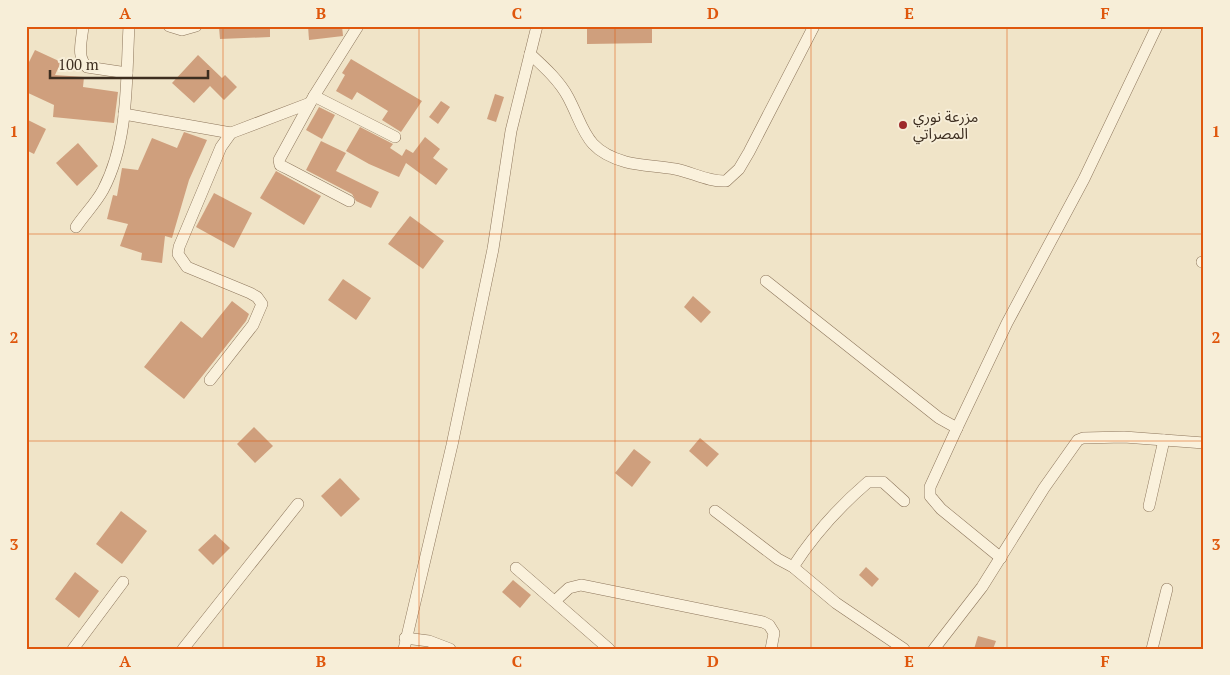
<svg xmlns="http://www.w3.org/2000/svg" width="1230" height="675" font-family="'PT Serif','Noto Sans Arabic',serif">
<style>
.building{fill:#cf9f7d}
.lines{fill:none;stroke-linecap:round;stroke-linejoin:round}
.minor-casing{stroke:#8d765c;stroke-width:12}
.minor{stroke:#faf1dc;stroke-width:11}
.grid{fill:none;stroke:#df570d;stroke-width:1;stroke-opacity:0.55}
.poi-dot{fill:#9e2a2b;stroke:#f7eed8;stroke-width:2}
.labels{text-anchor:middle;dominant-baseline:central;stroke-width:4;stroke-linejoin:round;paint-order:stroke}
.poi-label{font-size:15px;fill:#3d2e20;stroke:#f7eed8;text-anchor:start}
.neatline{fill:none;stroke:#df570d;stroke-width:2}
.grid-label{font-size:16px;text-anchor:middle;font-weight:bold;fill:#df570d}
</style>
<rect width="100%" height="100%" fill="#f0e4c8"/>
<g class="building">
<polygon points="308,26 342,26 343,36 309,40"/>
<polygon points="587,26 652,26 652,43 587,44"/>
<polygon points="219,27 270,28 270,37 220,39"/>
<polygon points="35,50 61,62 55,75 84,77 83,87 118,92 114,123 53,117 54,105 26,92 26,68"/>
<polygon points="198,55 222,78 225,75 237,87 224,100 210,86 194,103 172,83"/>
<polygon points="351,59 422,101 401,132 382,120 388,111 357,92 352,100 336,91 345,75 342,73"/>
<polygon points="495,94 504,97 496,122 487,119"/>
<polygon points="441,101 450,107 438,124 429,117"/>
<polygon points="319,107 335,115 322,139 306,130"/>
<polygon points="26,119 46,129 34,154 26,150"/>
<polygon points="360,127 393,144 390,148 402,156 406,149 413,153 425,137 440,149 433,158 448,169 436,185 406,163 399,177 369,164 346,151"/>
<polygon points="184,132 207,140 189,180 172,238 165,236 162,263 141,260 142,253 120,246 128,224 107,219 113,195 117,196 122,168 138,170 152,138 177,148"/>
<polygon points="321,141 346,153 336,171 379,192 371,208 356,201 352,194 306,170"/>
<polygon points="78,143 98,166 77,186 56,163"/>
<polygon points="276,171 321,196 304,225 260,198"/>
<polygon points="214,193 252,213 234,248 196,227"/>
<polygon points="410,216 444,241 423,269 388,244"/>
<polygon points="343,279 371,298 356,320 328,300"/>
<polygon points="693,296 711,312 701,323 684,307"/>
<polygon points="232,301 249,314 246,321 184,399 144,367 181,321 202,338"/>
<polygon points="254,427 273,446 255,463 237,444"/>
<polygon points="700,438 719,454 707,467 689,451"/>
<polygon points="634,449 651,462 632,487 615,473"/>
<polygon points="340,478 360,499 341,517 321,496"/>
<polygon points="121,511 147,531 122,564 96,544"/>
<polygon points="215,534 230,548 213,565 198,550"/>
<polygon points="866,567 879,579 872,587 859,575"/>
<polygon points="75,572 99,591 79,618 55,599"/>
<polygon points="513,580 531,595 520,608 502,592"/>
<polygon points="978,636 996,641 993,649 974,649"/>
</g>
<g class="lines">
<g class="minor-casing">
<g id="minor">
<path d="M83 26C82 40 76 57 87 67L127 73"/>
<polyline points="169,26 182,30 196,26"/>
<path d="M530 54C543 66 559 80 568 97 585 129 584 150 626 162 641 166 659 166 675 169 692 172 708 182 726 181L739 169 749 152 814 26"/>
<polyline points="314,96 395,137"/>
<polyline points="124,114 231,133"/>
<polyline points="349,201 288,169 280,165 279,160 314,96 358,26"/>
<path d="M76 227C84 215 96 203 103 190 129 141 126 80 129 26"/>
<polyline points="1202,262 1204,263"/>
<polyline points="766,281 939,418 957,428 1007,323 1084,179 1157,26"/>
<polyline points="210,380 253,325 262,304 257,297 250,293 187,267 178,254 179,247 221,147 231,133 310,103"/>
<polyline points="957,428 930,487 930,496 941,509 1001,558"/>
<polyline points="1149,506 1164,440"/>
<polyline points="715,511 778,559 793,567 836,603 904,649"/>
<path d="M793 567C813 536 840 506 868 482H883L904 501"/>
<polyline points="516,568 609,649"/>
<polyline points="555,601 569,588 581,585 763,622 769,625 774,633 771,649"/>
<polyline points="405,638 429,641 450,649"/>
<polyline points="73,649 123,582"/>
<polyline points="183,649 298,504"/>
<polyline points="404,649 452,445 493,249 511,131 537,26"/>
<polyline points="934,649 982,587 1044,488 1078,440 1083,438 1124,437 1204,443"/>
<polyline points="1152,649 1167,589"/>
</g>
</g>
<use href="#minor" class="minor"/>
</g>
<path class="grid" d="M223 26V649M419 26V649M615 26V649M811 26V649M1007 26V649M26 234H1204M26 441H1204"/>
<circle class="poi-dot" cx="903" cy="125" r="5"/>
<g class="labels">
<g class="poi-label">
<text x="913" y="116">مزرعة نوري<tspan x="913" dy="17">المصراتي</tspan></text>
</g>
</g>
<rect width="1230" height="675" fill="none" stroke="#f7eed8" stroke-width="55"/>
<path d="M50 70v8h158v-8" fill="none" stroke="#3d2e20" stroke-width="2.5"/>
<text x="58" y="70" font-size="15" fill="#3d2e20" stroke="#f7eed8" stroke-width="4" paint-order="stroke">100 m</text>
<rect x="28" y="28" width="1174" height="620" class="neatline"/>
<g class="grid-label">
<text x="125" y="19">A</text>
<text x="321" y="19">B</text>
<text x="517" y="19">C</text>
<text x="713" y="19">D</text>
<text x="909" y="19">E</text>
<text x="1105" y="19">F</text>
<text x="14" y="137">1</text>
<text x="1216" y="137">1</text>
<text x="14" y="343">2</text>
<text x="1216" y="343">2</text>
<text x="14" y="550">3</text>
<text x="1216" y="550">3</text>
<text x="125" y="667">A</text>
<text x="321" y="667">B</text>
<text x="517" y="667">C</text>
<text x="713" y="667">D</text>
<text x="909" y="667">E</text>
<text x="1105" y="667">F</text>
</g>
</svg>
